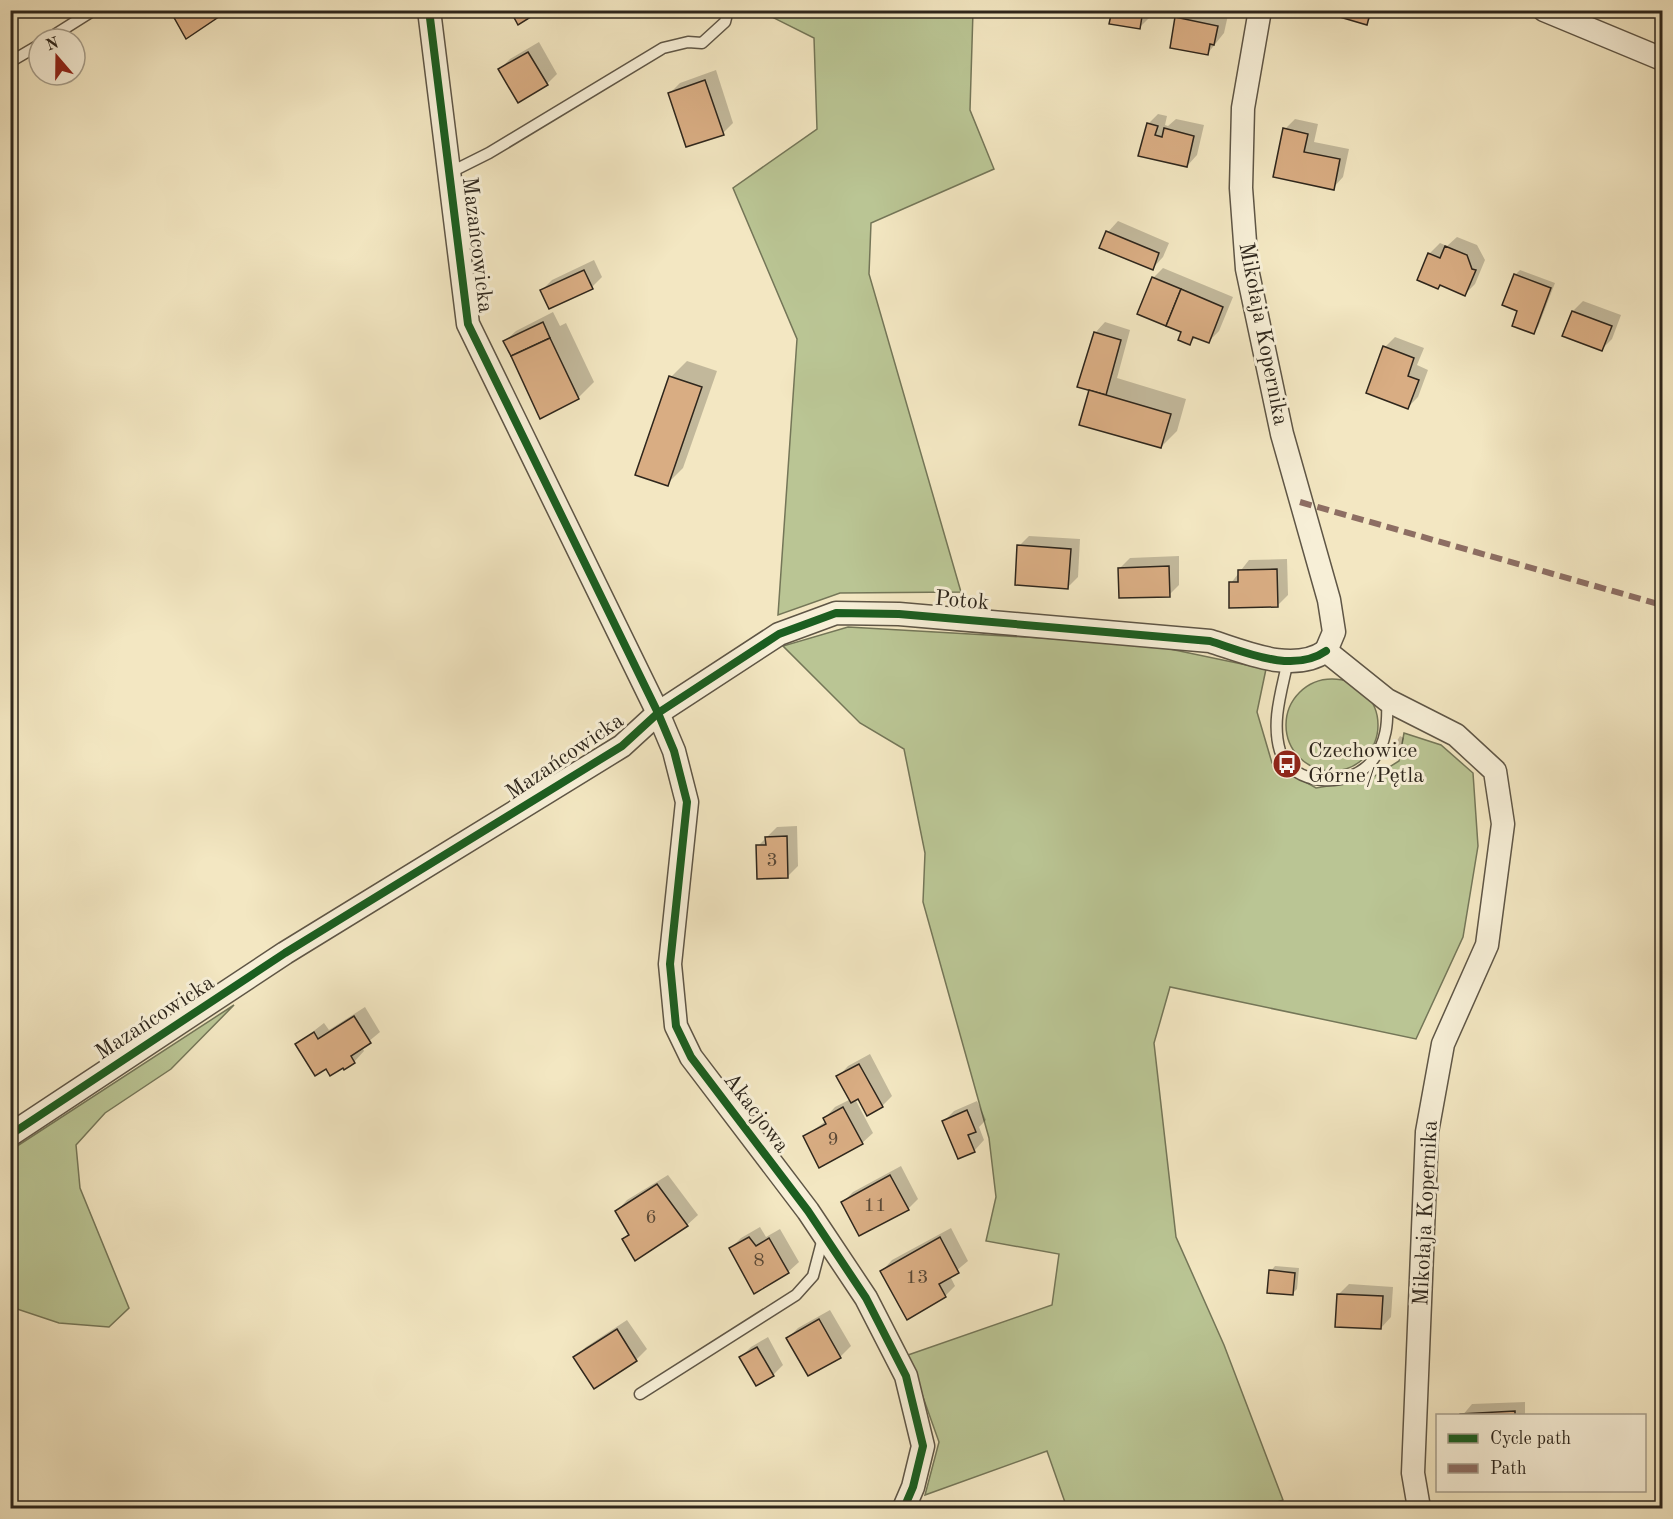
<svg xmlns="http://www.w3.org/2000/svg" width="1673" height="1519" font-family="'Old Standard TT',serif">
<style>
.green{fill:#bac594;stroke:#747658;stroke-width:1.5}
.shadow{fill:#0003}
.building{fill:#d9ad83;stroke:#2e261c;stroke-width:1.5}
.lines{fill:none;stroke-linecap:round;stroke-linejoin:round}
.service-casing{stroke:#5f5646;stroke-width:13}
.minor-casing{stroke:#5f5646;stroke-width:25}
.service{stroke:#f7efd7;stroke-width:10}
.minor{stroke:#f7efd7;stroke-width:22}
.quiet{stroke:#8d6e63;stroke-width:6;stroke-dasharray:12 6;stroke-linecap:butt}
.cycleway-casing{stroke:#f7efd7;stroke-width:11}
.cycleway{stroke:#1b5e20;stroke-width:8}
.labels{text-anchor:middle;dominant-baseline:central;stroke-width:6;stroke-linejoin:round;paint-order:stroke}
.number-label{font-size:20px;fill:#594836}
.street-label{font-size:22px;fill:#2e261c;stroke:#f7efd7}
.poi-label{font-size:22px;fill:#2e261c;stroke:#f7efd7;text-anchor:start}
</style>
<rect width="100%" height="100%" fill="#f3e7c2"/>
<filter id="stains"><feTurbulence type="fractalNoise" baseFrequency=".00333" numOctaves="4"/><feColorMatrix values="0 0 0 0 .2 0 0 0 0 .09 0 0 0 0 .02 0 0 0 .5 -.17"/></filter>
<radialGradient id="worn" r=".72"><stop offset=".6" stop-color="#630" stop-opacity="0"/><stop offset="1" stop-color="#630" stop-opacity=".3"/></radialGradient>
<g class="green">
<polygon points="760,11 973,11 970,110 994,169 871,223 869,274 961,592 840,593 778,615 797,339 733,188 817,129 814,38"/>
<polygon points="848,627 1146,644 1266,669 1257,712 1272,763 1316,788 1370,779 1399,761 1404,733 1441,745 1473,773 1478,846 1463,937 1416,1039 1170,987 1154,1043 1176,1237 1224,1345 1283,1500 1260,1508 1067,1508 1047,1451 925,1495 939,1442 908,1355 1052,1305 1059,1254 986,1241 996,1197 989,1138 923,902 925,853 904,749 860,723 783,646"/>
<circle cx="1332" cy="725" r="46"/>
<polygon points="234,1005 171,1069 105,1113 76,1145 80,1188 129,1308 109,1327 59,1323 11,1307 11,1150"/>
</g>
<g class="shadow">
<polygon points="1113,10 1151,10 1150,17 1140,27"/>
<polygon points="1184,10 1203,10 1228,15 1224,33 1208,53 1176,18"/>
<polygon points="1329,10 1378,10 1366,23"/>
<polygon points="539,42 557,74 547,84 500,69 510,59"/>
<polygon points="716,70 733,123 723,133 670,93 680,83"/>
<polygon points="1158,114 1167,116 1165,125 1168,126 1176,119 1204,125 1197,155 1187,166 1140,155 1148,124"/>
<polygon points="1295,119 1318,124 1314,142 1349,149 1343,177 1333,188 1285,129"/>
<polygon points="1118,221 1169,243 1163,257 1153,268 1108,232"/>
<polygon points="1457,237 1477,245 1485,260 1475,284 1465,294 1441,284 1438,287 1419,279 1429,254 1440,243 1447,246"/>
<polygon points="594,260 602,277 592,287 542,290 552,280"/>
<polygon points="1163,268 1233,297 1219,331 1208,342 1196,337 1189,343 1153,278"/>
<polygon points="1520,270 1555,283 1538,327 1534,332 1519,310 1515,275"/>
<polygon points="1583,301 1621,315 1612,339 1602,349 1564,335 1573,311"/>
<polygon points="553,312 560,326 566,323 594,382 578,398 505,341 516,331"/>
<polygon points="1105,322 1130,330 1117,378 1186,399 1177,431 1161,447 1091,389 1095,333"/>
<polygon points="1395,337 1424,348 1417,365 1428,370 1418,397 1408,407 1385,347"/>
<polygon points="687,361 717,371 683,468 667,484 671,377"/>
<polygon points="1029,536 1080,539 1078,577 1068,587 1019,546"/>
<polygon points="1179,556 1179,585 1169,595 1120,568 1130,558"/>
<polygon points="1287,559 1288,595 1278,605 1231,583 1249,560"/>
<polygon points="1400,736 1404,738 1402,746 1397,751 1392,749"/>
<polygon points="797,826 798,866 788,876 758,846 777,827"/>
<polygon points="365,1007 380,1032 362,1047 364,1051 354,1062 330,1074 297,1044 324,1023 329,1030"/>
<polygon points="870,1054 892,1096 882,1106 859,1097 855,1099 873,1133 862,1143 805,1136 826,1121 825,1118 835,1107 851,1099 838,1077 848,1066"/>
<polygon points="977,1101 986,1120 979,1127 984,1140 974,1151 944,1121 954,1111"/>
<polygon points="901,1166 918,1199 908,1209 843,1202 853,1192"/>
<polygon points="668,1175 698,1215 687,1225 636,1259 624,1239 630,1233 617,1211 627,1200"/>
<polygon points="760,1227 766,1237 780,1229 799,1262 788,1272 730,1249 741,1238"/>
<polygon points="951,1228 968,1261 950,1276 955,1286 945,1296 882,1271 892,1260"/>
<polygon points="1275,1266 1299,1268 1297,1289 1292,1294 1271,1271"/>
<polygon points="1349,1284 1393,1287 1391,1317 1381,1328 1338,1295"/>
<polygon points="830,1310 851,1346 840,1357 809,1374 788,1338 798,1328"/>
<polygon points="627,1320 647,1349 636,1360 594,1387 575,1357 586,1347"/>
<polygon points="768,1337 783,1365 773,1375 741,1357 751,1347"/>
<polygon points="1525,1402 1525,1416 1462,1416 1472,1404"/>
</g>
<g class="building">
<polygon points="178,10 229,10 186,39 172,14"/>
<polygon points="510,10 542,10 518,25"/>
<polygon points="1112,10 1143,10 1140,29 1109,24"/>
<polygon points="1327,10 1371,10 1367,25 1326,13"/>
<polygon points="1175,17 1218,26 1214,45 1210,44 1208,55 1170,48"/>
<polygon points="528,52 548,85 518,103 498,69"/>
<polygon points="705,80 724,135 686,147 668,93"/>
<polygon points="1147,123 1158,126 1155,135 1162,137 1164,128 1194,136 1187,167 1138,156"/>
<polygon points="1283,128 1308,134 1304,152 1340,159 1334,190 1273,177"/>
<polygon points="1106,231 1159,253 1153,270 1099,248"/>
<polygon points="1445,246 1467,255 1472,269 1476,270 1465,296 1440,285 1438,289 1417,280 1428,253 1440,258"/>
<polygon points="584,270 593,289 549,309 540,290"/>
<polygon points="1514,274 1551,288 1534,334 1512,326 1517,311 1502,305"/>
<polygon points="1152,277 1181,289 1166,326 1137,314"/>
<polygon points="1181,289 1223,307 1209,343 1193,337 1190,345 1178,340 1181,332 1166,326"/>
<polygon points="1572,311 1612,326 1602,351 1562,336"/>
<polygon points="543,322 550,338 511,356 503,341"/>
<polygon points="1094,332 1121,340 1106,395 1077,387"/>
<polygon points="550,338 579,399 540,419 511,356"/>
<polygon points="1383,346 1414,358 1408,376 1419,380 1408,409 1366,393"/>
<polygon points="669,376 702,387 668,486 635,475"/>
<polygon points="1089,390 1171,414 1161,448 1079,425"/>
<polygon points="1017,545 1071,549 1068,589 1015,585"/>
<polygon points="1169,566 1170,597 1119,598 1118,568"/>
<polygon points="1277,569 1278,607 1229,608 1229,582 1238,582 1238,570"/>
<polygon points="787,836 788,878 757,879 756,845 766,845 765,837"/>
<polygon points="354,1016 371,1043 351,1056 355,1063 344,1070 343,1068 330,1076 326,1069 315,1076 295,1044 314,1032 318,1039"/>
<polygon points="859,1064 883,1107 867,1116 858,1099 851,1103 836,1076"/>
<polygon points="843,1107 863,1144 819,1168 803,1136 826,1124 823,1118"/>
<polygon points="967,1110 976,1132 968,1135 975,1152 958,1159 942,1121"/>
<polygon points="890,1175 909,1210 859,1236 841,1202"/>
<polygon points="657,1184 688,1226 635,1261 622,1239 629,1235 615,1211"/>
<polygon points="749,1237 756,1246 769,1238 789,1273 754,1294 729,1248"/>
<polygon points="940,1237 959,1273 939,1284 946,1297 907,1320 880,1271"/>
<polygon points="1269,1270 1295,1273 1293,1295 1267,1293"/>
<polygon points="1337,1294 1383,1296 1381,1329 1335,1327"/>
<polygon points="819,1319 841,1358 808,1376 786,1338"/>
<polygon points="617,1329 637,1361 594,1389 573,1357"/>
<polygon points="757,1347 774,1376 756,1386 739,1357"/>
<polygon points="1515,1411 1515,1416 1460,1416 1460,1414"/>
</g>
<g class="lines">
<g class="service-casing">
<g id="service">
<polyline points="48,39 94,10"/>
<polyline points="10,62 39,45"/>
<polyline points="449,173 489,153 663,48 688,42 702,43 725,22 728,10"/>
<path d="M1288 660C1282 690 1271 721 1280 751 1292 787 1350 789 1372 761 1387 743 1388 722 1387 700"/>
<polyline points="640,1394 796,1295 813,1276 823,1238"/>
</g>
</g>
<g class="minor-casing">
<g id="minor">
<polyline points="429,10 468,324 658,713 674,751 687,802 670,964 676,1026 691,1057 808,1211 866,1298 906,1376 923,1446 913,1487 904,1508"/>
<polyline points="1260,10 1243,108 1241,188 1247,269 1282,434 1329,600 1334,632 1326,651"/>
<polyline points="1544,10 1662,59"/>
<polyline points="1326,651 1387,700 1456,735 1495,771 1503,824 1487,945 1443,1044 1427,1132 1413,1473 1419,1508"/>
<path d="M10 1135 285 953 622 746 658 713 779 634 836 613 899 614 1210 641C1245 652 1293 674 1326 651"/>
</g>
</g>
<use href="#service" class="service"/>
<use href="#minor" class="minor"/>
<polyline class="quiet" points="1300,502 1662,605"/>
<g class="cycleway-casing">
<g id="cycleway">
<polyline points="429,10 468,324 658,713 674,751 687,802 670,964 676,1026 691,1057 808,1211 866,1298 906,1376 923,1446 913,1487 904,1508"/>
<path d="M10 1135 285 953 622 746 658 713 779 634 836 613 899 614 1210 641C1245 652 1293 674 1326 651"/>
</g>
</g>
<use href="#cycleway" class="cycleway"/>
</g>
<defs>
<g id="bus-disc" transform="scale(1.5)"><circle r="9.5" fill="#8f2418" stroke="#f7efd7"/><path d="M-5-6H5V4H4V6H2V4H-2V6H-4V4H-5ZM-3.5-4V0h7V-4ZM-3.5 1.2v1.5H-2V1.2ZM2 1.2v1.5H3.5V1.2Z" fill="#fff"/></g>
</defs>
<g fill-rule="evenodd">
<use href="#bus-disc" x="1287" y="764"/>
</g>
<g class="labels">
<g class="number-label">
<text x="772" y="861">3</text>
<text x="833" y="1140">9</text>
<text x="875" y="1206">11</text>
<text x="651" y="1218">6</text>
<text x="759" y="1261">8</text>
<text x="917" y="1278">13</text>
</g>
<g class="street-label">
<text transform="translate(477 245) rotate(83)">Mazańcowicka</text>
<text transform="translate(1263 334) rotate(79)">Mikołaja Kopernika</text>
<text transform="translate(962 601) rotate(5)">Potok</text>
<text transform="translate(565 757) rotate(-34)">Mazańcowicka</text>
<text transform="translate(155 1018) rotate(-33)">Mazańcowicka</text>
<text transform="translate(756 1113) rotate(53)">Akacjowa</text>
<text transform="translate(1426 1213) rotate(-87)">Mikołaja Kopernika</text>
</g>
<g class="poi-label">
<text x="1308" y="751">Czechowice<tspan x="1308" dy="25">Górne/Pętla</tspan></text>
</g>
</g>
<rect width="1673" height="1519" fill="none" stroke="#f3e7c2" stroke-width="36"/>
<rect x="12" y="12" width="1649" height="1495" fill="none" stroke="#2e261c" stroke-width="3"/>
<rect x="18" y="18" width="1637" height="1483" fill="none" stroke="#2e261c" stroke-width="1.5"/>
<rect x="1436" y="1414" width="210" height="78" fill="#f7efd7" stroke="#a79f8c" stroke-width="1.5"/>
<rect x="1448" y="1434" width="30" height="9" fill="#1b5e20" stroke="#a79f8c" stroke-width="1.5"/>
<text x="1490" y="1444" font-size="18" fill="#2e261c">Cycle path</text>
<rect x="1448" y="1464" width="30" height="9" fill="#8d6e63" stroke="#a79f8c" stroke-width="1.5"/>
<text x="1490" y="1474" font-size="18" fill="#2e261c">Path</text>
<g transform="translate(57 57) rotate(340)"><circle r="28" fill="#f7efd7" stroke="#a79f8c" stroke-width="1.5"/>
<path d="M0-4.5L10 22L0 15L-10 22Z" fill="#8f2418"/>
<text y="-9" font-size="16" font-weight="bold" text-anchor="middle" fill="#2e261c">N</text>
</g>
<rect width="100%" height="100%" filter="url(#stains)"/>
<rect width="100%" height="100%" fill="url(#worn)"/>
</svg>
